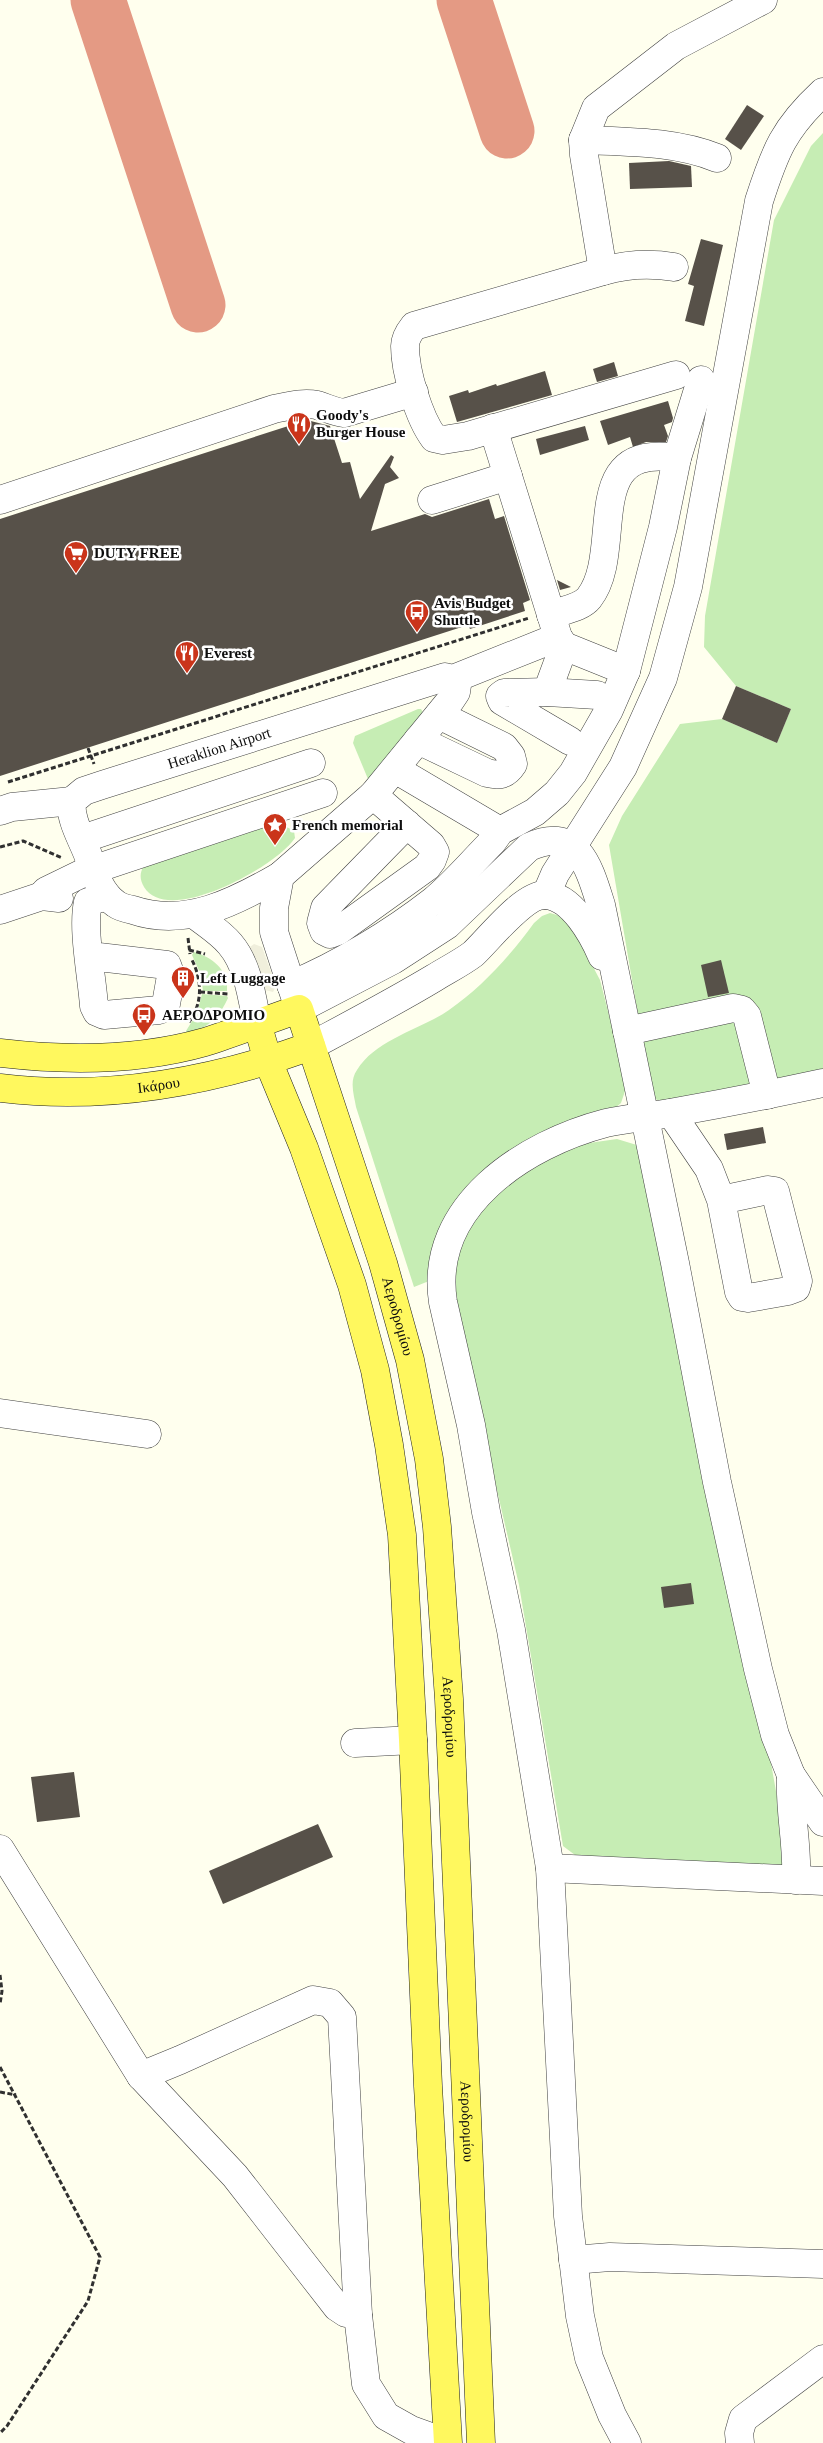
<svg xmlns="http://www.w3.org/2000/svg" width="823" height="2443" font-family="Georgia,serif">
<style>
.green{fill:#c6edb4}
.plaza{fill:#f0efdc}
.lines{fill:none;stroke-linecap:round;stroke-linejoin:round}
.taxiway{stroke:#e49a84;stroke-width:55}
.building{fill:#575149}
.minor-casing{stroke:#414141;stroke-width:29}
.major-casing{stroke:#1f1f1f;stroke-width:29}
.path{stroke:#303030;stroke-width:3;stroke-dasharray:5 2.5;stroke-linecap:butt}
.minor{stroke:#fff;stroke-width:28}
.major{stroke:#fff85e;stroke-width:28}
.labels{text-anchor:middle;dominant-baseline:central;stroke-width:5;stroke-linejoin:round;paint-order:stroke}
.poi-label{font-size:15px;font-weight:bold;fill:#0e0e0e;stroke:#fff;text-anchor:start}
.street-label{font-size:15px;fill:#0e0e0e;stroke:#fff}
</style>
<rect width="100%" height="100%" fill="#ffe"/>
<g class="green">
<polygon points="823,133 823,1073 668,1106 652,1097 609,845 622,816 680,724 722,719 777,743 791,709 736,686 704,647 705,616 774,220 811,146"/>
<polygon points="418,709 421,709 425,716 368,779 353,743 355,736"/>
<path d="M272 824 283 825 294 831 295 838C277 866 168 927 144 887 140 880 139 873 144 866Z"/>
<path d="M550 913 557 915 571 925 600 980 627 1085 621 1103 614 1109 526 1144 429 1281 414 1287 356 1107C354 1095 349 1081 357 1070 376 1039 420 1030 449 1010 481 988 511 955 534 923L542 916Z"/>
<path d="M194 952C212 957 229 970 227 991H203L201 975 192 955Z"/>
<path d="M202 994 227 996 228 998C220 1016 207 1030 187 1033L186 1031 197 1013Z"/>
<polygon points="617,1139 640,1146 769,1752 787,1853 782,1865 773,1868 579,1858 563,1846 519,1585 456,1314 452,1279 463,1236 484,1203 512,1174 582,1144"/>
</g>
<polygon class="plaza" points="254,944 262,947 276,986 273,992 265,990 250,952 250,947"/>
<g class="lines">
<g class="taxiway">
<polyline points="98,0 198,305"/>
<polyline points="464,0 507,131"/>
</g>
</g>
<g class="building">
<polygon points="747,105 764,116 741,150 725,139"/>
<polygon points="669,161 691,166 692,187 630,189 629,163"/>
<polygon points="701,239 723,245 704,326 685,321 694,286 688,284"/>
<polygon points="614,362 618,376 597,382 593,369"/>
<polygon points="545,371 552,395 457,422 449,396 468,390 469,393 496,384 497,386"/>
<polygon points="668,401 673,418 672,422 664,425 668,436 666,442 646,442 633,447 630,437 608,445 600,421"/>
<polygon points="307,420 330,426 342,463 350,462 360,499 391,455 394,457 390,467 399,478 385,484 371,531 425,514 432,517 489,499 495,519 504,516 530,600 523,603 525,611 470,629 468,625 0,776 0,519"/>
<polygon points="585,426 589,440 540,455 536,439"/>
<polygon points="557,580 571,587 560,590"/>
<polygon points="736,686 791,709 777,743 722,719"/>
<polygon points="721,960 729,993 708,997 701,965"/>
<polygon points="763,1127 766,1143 727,1150 724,1134"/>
<polygon points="691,1583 694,1604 664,1608 661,1587"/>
<polygon points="74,1772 80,1817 37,1822 31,1777"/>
<polygon points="318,1824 333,1857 223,1904 209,1871"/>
</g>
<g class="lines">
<g class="minor-casing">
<g id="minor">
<path d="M583 140C628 142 675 141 717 158"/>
<path d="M674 267C649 263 627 264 603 271L414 326C410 331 405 339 405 346 405 372 419 418 434 438L443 440 468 436 676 375"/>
<polyline points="603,271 584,155 583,140 596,108 676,46 763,0"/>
<polyline points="493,428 558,637 564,646 626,671"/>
<path d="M0 500 274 409C289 406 303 402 317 405 327 408 334 412 344 413L414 392"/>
<polyline points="432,500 508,476"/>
<path d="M551 615C563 610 581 608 589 598 626 551 578 442 677 458"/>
<path d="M453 679 457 685 456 692 450 701 373 795 280 876 274 908V932L299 1009 393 960 447 925 529 847C578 825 589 867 601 905L675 1263 717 1482 758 1669 775 1735 791 1775 823 1822"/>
<polyline points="547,692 564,646"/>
<path d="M418 740 487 773C499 776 506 775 513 764L511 756 504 747 439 715"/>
<polyline points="570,741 502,701 500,696 504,693 547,692 597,695"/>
<polyline points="395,769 500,831"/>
<polyline points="373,795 431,845 435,852 432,860 427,867 338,931 330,934 324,931 321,923 325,908 407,824"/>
<polyline points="0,811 12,807 72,801"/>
<polyline points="82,839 311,763"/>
<path id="s1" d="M280 876C235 902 185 928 133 910 128 909 120 907 116 904 100 893 94 872 88 855 82 839 69 818 72 801L84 791 102 785 445 677 453 679 558 637"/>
<path d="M546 895 555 874 623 767 663 678 688 587 759 201C775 151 784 128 823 92"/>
<polyline points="42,896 46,891 83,873 323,793"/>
<polyline points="0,910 42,896 59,898"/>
<path d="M194 914C205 923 220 932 230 944 248 965 252 997 257 1023"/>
<path d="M90 956 167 965 171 976 166 1004 159 1010 104 1015 97 1012 94 1006C92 977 82 929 88 902L107 896"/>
<path d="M291 985C339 965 392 933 433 901 454 884 473 861 493 841L500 831 535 812 557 793 573 773 609 710 626 671 663 527 677 458 701 380"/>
<polyline points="627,1031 733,1008 742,1010 747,1016 767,1095"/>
<path d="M311 1046C352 1024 394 1002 434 978 447 970 461 963 473 954 489 939 524 894 545 895 572 896 593 935 602 956"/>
<polyline points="671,1113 709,1169 721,1200 739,1292 742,1297 748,1298 788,1291 796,1288 798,1281 775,1191 768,1190 721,1200"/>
<polyline points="0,1413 147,1434"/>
<polyline points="355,1743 413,1740"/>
<path d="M791 1775C789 1811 798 1844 796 1880"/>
<polyline points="0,1849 141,2076 180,2060 313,2000 330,2003 342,2017 358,2315 366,2384 386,2416 411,2430 447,2443"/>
<polyline points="550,1868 823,1881"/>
<polyline points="141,2076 235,2176 337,2307 346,2313 358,2315"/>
<polyline points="573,2260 610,2257 823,2264"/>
<path d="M627 2443 612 2415 589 2358 580 2316 568 2216 550 1868 511 1630 486 1512 471 1425 443 1302C428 1206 525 1144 606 1123 627 1118 649 1117 670 1113 721 1104 772 1094 823 1083"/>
<polyline points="740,2443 739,2433 743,2419 823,2359"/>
</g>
</g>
<g class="major-casing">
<g id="major">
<polyline points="257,1023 268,1061 304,1148 352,1285 375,1370 389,1445 402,1535 413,1740 428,2086 448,2443"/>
<path id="s2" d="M0 1053C68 1061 138 1061 205 1042 236 1032 267 1020 299 1009L383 1263 410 1360 429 1459 437 1527 449 1699 481 2443"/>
<path id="s3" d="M0 1088C106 1101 211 1082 311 1046"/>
</g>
</g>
<g class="path">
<polyline points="88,748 94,764"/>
<polyline points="8,782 529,618"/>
<polyline points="0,847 23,841 62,858"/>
<polyline points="188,938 190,954"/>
<polyline points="189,950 205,954"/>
<polyline points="200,992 228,994"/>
<path d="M189 1022C203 1003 202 980 192 960"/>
<polyline points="0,1975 2,1991 0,2004"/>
<polyline points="0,2067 100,2257 88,2301 7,2426 0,2433"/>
<polyline points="0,2092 16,2095"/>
</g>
<use href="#minor" class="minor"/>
<use href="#major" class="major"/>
</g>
<defs>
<g id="restaurant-pin" transform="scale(1.25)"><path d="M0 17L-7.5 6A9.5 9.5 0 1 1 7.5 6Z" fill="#ca341a" stroke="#fff"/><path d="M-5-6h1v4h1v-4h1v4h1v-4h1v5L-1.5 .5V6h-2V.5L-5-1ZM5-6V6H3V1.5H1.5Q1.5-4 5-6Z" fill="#fff"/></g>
<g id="supermarket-pin" transform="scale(1.25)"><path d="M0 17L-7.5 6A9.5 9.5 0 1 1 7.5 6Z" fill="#ca341a" stroke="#fff"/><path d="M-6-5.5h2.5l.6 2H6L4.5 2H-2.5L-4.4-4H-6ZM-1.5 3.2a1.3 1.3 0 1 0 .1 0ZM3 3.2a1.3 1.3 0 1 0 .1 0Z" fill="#fff"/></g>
<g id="bus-pin" transform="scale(1.25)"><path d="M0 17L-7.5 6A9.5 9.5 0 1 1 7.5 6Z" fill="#ca341a" stroke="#fff"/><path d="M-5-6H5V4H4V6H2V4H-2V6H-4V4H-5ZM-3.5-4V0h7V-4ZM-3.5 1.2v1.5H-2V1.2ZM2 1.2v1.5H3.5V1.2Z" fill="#fff"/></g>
<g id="sight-pin" transform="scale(1.25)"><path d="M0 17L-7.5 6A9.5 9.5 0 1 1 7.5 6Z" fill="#ca341a" stroke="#fff"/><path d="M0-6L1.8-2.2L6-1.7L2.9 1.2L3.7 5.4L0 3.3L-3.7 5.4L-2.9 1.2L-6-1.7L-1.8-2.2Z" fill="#fff"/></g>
<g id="building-pin" transform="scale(1.25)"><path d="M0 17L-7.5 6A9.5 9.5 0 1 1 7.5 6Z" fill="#ca341a" stroke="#fff"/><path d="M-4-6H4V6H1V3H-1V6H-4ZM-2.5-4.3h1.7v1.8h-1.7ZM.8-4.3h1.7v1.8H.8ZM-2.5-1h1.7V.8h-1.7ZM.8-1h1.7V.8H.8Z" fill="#fff"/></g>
</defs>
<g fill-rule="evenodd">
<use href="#restaurant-pin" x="299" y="424"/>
<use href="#supermarket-pin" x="76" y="553"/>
<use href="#bus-pin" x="417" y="612"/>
<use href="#restaurant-pin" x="187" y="653"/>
<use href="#sight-pin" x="275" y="825"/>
<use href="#building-pin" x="183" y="978"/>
<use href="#bus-pin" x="144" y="1015"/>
</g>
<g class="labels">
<g class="poi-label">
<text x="316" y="415">Goody's<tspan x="316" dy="17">Burger House</tspan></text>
<text x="94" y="553">DUTY FREE</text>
<text x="434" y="603">Avis Budget<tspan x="434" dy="17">Shuttle</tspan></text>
<text x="204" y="653">Everest</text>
<text x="292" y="825">French memorial</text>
<text x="200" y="978">Left Luggage</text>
<text x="162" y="1015">ΑΕΡΟΔΡΟΜΙΟ</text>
</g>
<g class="street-label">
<text stroke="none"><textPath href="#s1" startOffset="446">Heraklion Airport</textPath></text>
<text stroke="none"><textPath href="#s3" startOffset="159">Ικάρου</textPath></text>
<text stroke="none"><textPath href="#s2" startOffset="629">Αεροδρομίου</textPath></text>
<text stroke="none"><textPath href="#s2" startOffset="1034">Αεροδρομίου</textPath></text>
<text stroke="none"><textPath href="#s2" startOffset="1439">Αεροδρομίου</textPath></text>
</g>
</g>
</svg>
